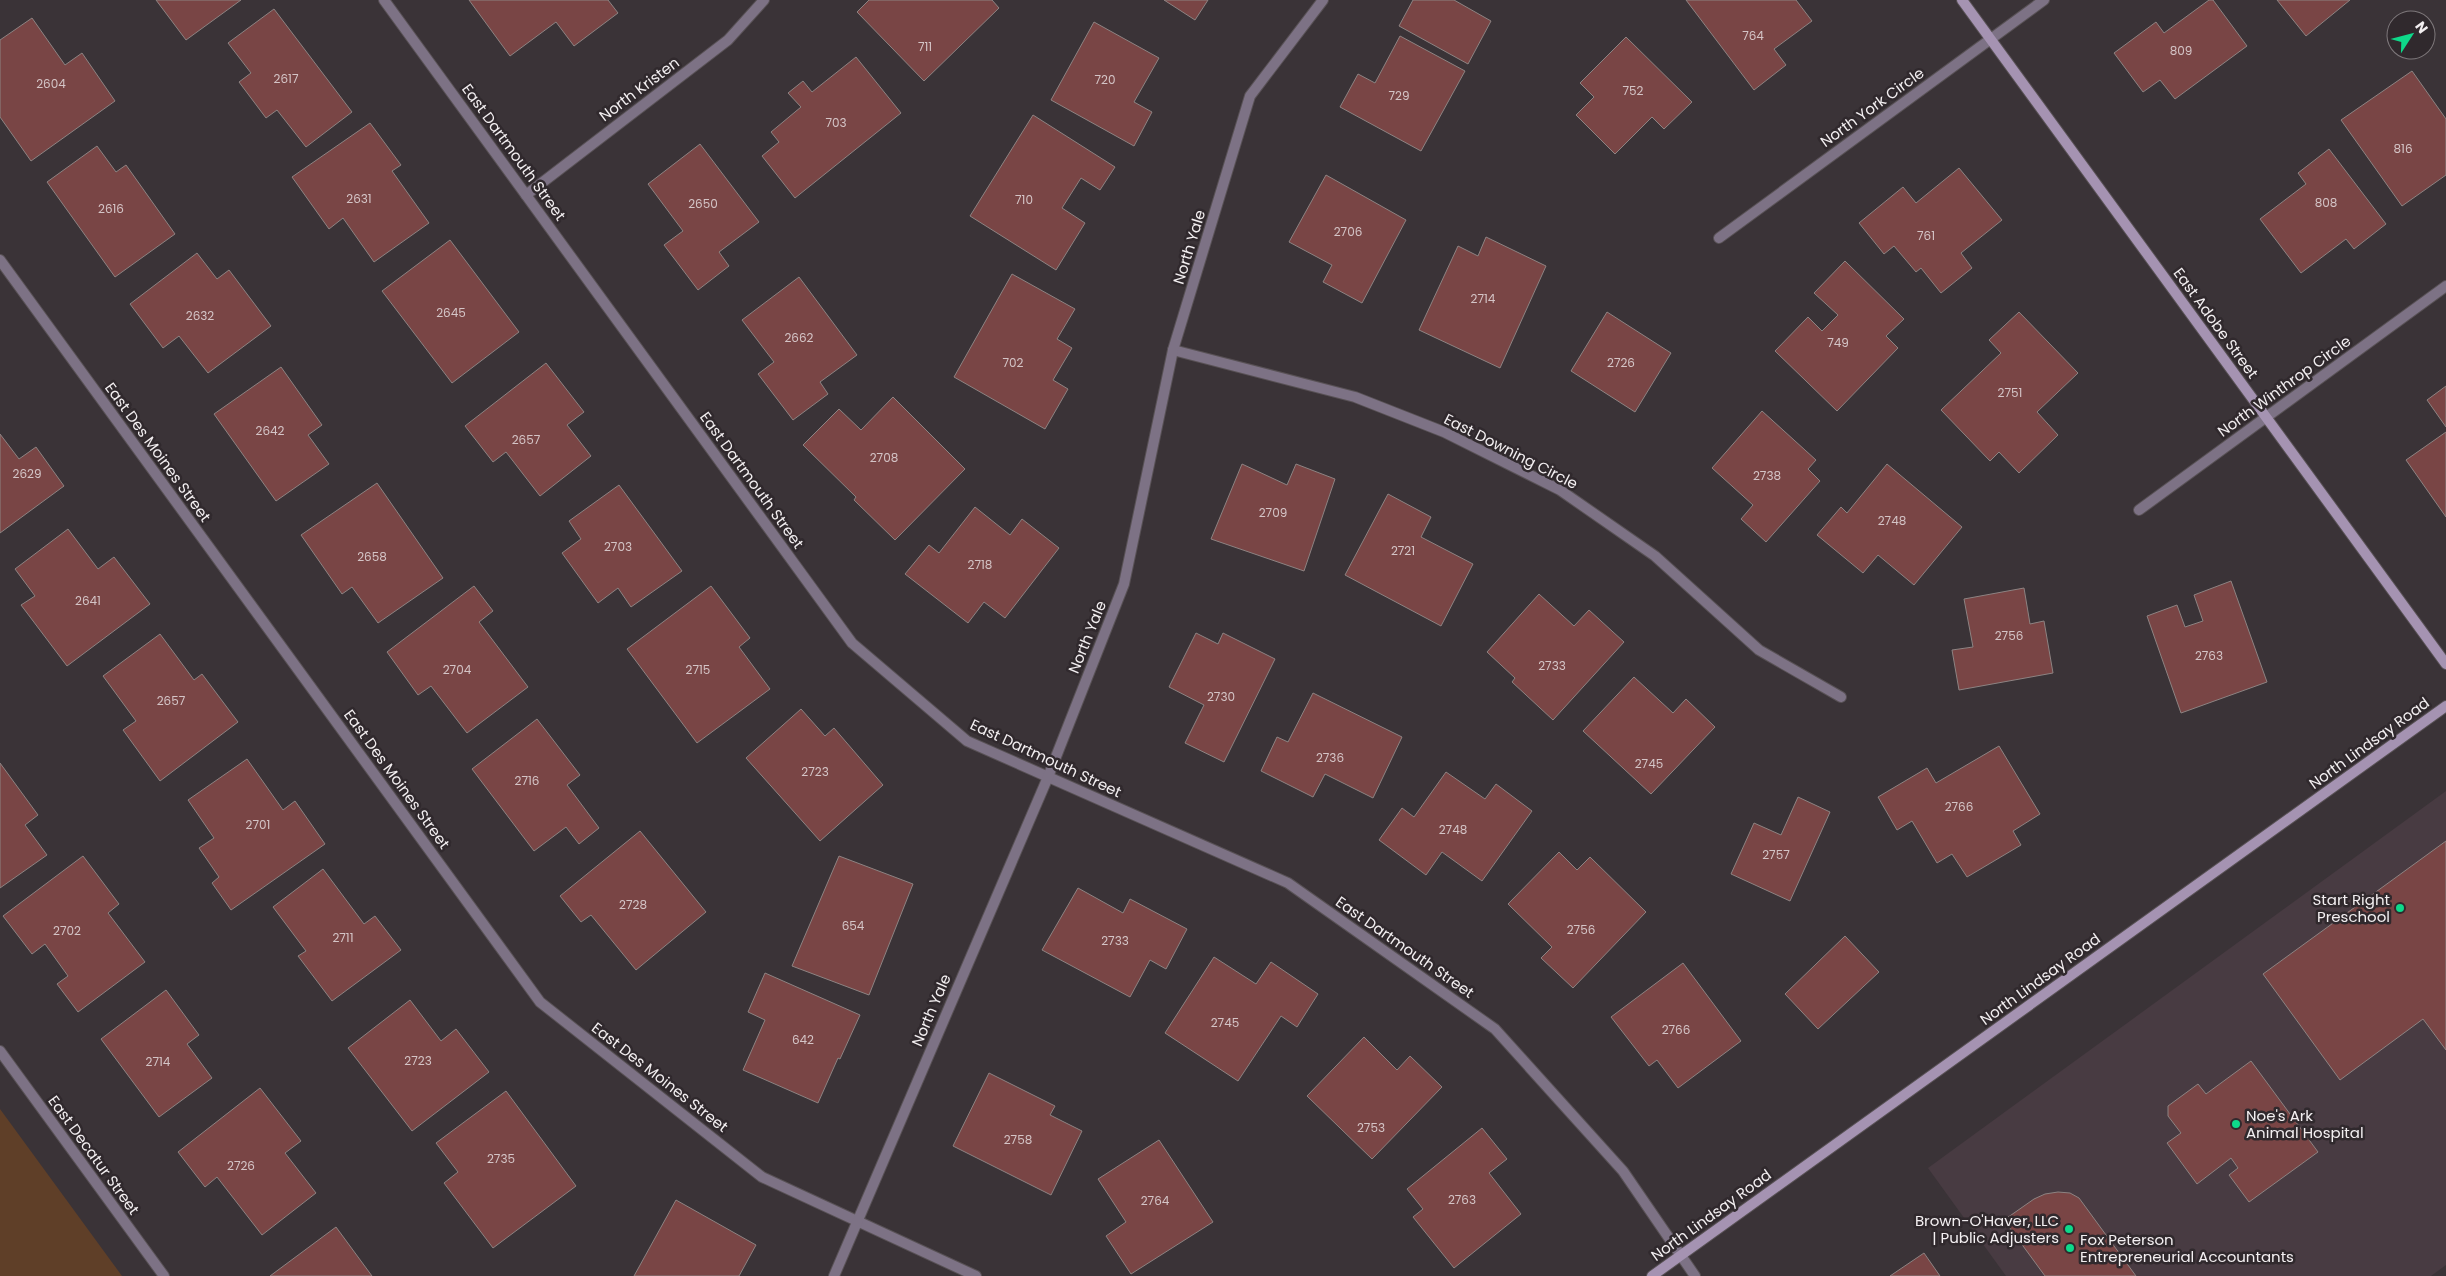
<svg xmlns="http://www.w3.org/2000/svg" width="2446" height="1276" font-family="Poppins,sans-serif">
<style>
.built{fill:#483b42}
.green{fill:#5f3f28}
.building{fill:#794545;stroke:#8d8382}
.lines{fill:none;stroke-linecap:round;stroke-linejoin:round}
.street-casing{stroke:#585155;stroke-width:12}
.secondary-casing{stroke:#585155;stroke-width:12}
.street{stroke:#7d7285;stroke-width:10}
.secondary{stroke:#a593b2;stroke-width:10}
.poi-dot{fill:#0ed98a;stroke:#30292d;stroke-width:2}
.labels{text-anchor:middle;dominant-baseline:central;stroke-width:5;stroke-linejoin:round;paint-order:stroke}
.number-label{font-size:12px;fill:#d4c4c6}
.street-label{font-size:15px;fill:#f3eff1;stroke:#30292d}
.poi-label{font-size:15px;fill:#f3eff1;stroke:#30292d;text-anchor:end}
</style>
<rect width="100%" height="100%" fill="#3a3337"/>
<polygon class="built" points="2446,791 2446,1265 2431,1276 2006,1276 1928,1168"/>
<polygon class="green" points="0,1109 122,1276 0,1276"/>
<g class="building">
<polygon points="156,0 241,0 186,40"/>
<polygon points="469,0 608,0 618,13 574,46 556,22 510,56"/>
<polygon points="869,0 992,0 999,8 924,81 857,12"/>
<polygon points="1164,0 1208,0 1195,20"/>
<polygon points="1413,0 1454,0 1491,21 1468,64 1399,26"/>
<polygon points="1686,0 1796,0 1812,21 1774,49 1786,65 1754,90"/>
<polygon points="2209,0 2213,0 2247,46 2175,99 2160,80 2143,92 2114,53 2156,22 2164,33"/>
<polygon points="2277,0 2350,0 2306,36"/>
<polygon points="274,9 352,112 306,147 277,110 266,118 239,82 251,73 228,43"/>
<polygon points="32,18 65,65 82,53 115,101 31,161 0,117 0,40"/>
<polygon points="1094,22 1159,58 1134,102 1152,112 1134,146 1051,100"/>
<polygon points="1400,36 1465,71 1421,151 1340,107 1358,74 1375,83"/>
<polygon points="1626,37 1692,102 1664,129 1652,117 1615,154 1576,115 1594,97 1580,83"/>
<polygon points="856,57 901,113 795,198 762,156 779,142 771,132 801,107 788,93 803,81 812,92"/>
<polygon points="2412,71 2446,119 2446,175 2402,206 2341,120"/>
<polygon points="1033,115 1115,167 1100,190 1081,178 1062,208 1085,223 1056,270 970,216"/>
<polygon points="370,123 401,165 392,171 429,223 374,262 343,218 329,229 292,177"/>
<polygon points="700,144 759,222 719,252 729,266 698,290 664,245 683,231 648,184"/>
<polygon points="97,146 116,172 126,165 175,234 115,277 47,182"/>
<polygon points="2329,149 2386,224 2354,249 2346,239 2301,273 2260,219 2306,184 2298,173"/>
<polygon points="1959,168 2002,220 1961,253 1972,268 1941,293 1921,268 1916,272 1894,246 1884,254 1859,223 1903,187 1916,203"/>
<polygon points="1326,175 1406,220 1362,303 1323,282 1332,265 1289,242"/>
<polygon points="1486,237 1546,266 1500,368 1419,330 1458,246 1478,256"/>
<polygon points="450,240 519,332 452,383 382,291"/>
<polygon points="197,253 217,279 229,270 271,326 208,373 179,336 163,348 130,304"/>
<polygon points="1845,261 1904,319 1886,336 1898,348 1837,411 1775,351 1808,317 1822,331 1838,315 1814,293"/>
<polygon points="1012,274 1075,309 1057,339 1072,348 1053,380 1068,389 1045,429 954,377"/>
<polygon points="799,277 857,355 820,382 828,394 793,420 758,374 774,362 742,320"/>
<polygon points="1607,312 1671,353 1635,412 1571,371"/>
<polygon points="2019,312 2078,373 2037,412 2058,435 2019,473 1999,452 1990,461 1941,410 2001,353 1989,340"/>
<polygon points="546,363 584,412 567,425 591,456 540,496 506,452 493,462 465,426"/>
<polygon points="281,367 322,425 308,435 329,464 276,501 214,414"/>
<polygon points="2446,386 2446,427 2427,400"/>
<polygon points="893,397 965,469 895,540 854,500 856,497 803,445 839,409 861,430"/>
<polygon points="1762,411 1816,460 1808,469 1820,481 1766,542 1741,519 1753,505 1712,468"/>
<polygon points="2446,432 2446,517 2406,460"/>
<polygon points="0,434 19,459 36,447 64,486 0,533"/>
<polygon points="1242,464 1287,485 1296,464 1335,479 1304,571 1211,539"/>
<polygon points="1887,464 1962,527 1914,585 1878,555 1863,573 1817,535 1841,507 1847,513"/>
<polygon points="377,483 443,578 378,623 352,587 342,594 301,535"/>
<polygon points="619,485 682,571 631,607 618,588 598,603 562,553 581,539 569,521"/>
<polygon points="1388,494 1431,517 1421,537 1473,564 1441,626 1345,575"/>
<polygon points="975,507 1010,535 1022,519 1059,548 1005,618 984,602 968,623 905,574 929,545 939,553"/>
<polygon points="68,529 98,569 114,557 150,604 67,666 21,605 35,596 15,569"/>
<polygon points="2231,581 2267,682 2181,713 2147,616 2177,605 2185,627 2203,621 2194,595"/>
<polygon points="474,586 493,611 479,622 528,687 467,733 431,686 418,695 387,652"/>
<polygon points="711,586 750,638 739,647 770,689 697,743 627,649"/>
<polygon points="2024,588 2030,624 2044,621 2053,673 1959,690 1952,650 1973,647 1964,599"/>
<polygon points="1539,594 1574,626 1589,610 1624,642 1553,720 1512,682 1515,678 1487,652"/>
<polygon points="1196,633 1218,644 1223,633 1275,659 1224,762 1185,743 1204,705 1169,687"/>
<polygon points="160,634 194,680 202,674 238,722 160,781 123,730 136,721 103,676"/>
<polygon points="1634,677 1673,713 1686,699 1715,727 1651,794 1583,731"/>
<polygon points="1313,693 1402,737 1373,798 1325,774 1313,797 1261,771 1277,737 1288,742"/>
<polygon points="801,709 825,736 834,728 883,785 820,841 746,758"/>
<polygon points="537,719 580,775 567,785 599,828 579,844 566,827 534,851 472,769"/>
<polygon points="1999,746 2040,814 2013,831 2021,845 1967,877 1952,854 1937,863 1912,821 1897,830 1878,797 1927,768 1936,783"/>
<polygon points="247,759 283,810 295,801 325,844 231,910 212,883 219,877 199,848 214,838 188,800"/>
<polygon points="0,763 38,815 25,825 47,855 0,888"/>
<polygon points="1446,772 1485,799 1496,784 1532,811 1482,881 1442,852 1426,875 1379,840 1402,808 1414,817"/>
<polygon points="1798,797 1830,812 1790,901 1731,874 1754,823 1781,835"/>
<polygon points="640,831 706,912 636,970 591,915 581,922 560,896"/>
<polygon points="2446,841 2446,1050 2423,1019 2340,1080 2263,974"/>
<polygon points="1559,852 1577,870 1590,857 1646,912 1573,988 1541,958 1552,947 1508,904"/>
<polygon points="83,856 119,904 108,913 145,962 78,1012 57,984 68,976 45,944 32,954 3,916"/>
<polygon points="839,856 913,884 869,995 792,966"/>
<polygon points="323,869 364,924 375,916 401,950 332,1001 298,956 306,951 273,907"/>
<polygon points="1078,888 1123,913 1130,899 1187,929 1166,969 1150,960 1130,997 1042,950"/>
<polygon points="1845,936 1879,972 1818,1029 1785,994"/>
<polygon points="1214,957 1256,984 1271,962 1318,994 1297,1027 1281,1016 1238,1081 1165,1033"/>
<polygon points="1683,963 1741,1041 1678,1088 1657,1060 1649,1066 1611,1017"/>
<polygon points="765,973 860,1015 840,1059 838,1058 818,1103 743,1070 765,1020 748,1012"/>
<polygon points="166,990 199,1035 187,1044 212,1078 159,1117 101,1039"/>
<polygon points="410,1000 441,1041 456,1029 489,1072 412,1131 348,1048"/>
<polygon points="1364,1037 1397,1070 1410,1056 1442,1087 1372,1159 1307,1096"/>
<polygon points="2251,1061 2318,1152 2249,1202 2229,1175 2238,1168 2231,1158 2197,1184 2167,1143 2181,1133 2168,1116 2168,1106 2198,1084 2206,1094"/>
<polygon points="989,1073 1055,1106 1050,1115 1082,1131 1051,1195 953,1146"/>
<polygon points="260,1088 301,1141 285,1153 316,1193 262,1235 217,1177 205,1187 178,1152"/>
<polygon points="506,1091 576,1186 493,1248 444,1183 458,1172 436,1143"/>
<polygon points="1482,1128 1507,1159 1489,1173 1521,1214 1454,1268 1413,1217 1423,1209 1407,1189"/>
<polygon points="1159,1140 1213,1222 1131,1274 1106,1236 1126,1222 1098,1179"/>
<polygon points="2058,1192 2070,1193 2079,1198 2136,1276 2045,1276 2004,1220 2034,1199 2045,1194"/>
<polygon points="676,1200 756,1245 739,1276 634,1276"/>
<polygon points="336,1227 372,1276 270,1276"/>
<polygon points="1924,1253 1940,1276 1890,1276"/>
</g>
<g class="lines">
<g class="street-casing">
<g id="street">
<polyline points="384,0 852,643 967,741 1288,883 1495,1029 1623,1171 1695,1276"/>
<polyline points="526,195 728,40 764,0"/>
<polyline points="1719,238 2044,0"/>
<polyline points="0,260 540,1002 762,1177 976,1276"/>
<polyline points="1173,350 1355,397 1444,432 1560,490 1655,556 1759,650 1841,697"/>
<polyline points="2139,510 2446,286"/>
<polyline points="0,1051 164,1276"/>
<polyline points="834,1276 1048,777 1124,584 1173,350 1250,96 1323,0"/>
</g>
</g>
<g class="secondary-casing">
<g id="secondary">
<polyline points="1962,0 2446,664"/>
<polyline points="1652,1276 2446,706"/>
</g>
</g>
<use href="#street" class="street"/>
<use href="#secondary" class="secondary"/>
</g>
<g class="poi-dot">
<circle cx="2400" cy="908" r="5"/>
<circle cx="2236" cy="1124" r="5"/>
<circle cx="2069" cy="1229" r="5"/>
<circle cx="2070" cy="1248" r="5"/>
</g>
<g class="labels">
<g class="number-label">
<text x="1753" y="35">764</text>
<text x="925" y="46">711</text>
<text x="2181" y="50">809</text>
<text x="286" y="78">2617</text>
<text x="1105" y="79">720</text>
<text x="51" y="83">2604</text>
<text x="1633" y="90">752</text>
<text x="1399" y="95">729</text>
<text x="836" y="122">703</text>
<text x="2403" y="148">816</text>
<text x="359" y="198">2631</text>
<text x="1024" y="199">710</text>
<text x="2326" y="202">808</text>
<text x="703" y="203">2650</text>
<text x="111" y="208">2616</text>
<text x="1348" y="231">2706</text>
<text x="1926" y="235">761</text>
<text x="1483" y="298">2714</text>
<text x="451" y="312">2645</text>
<text x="200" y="315">2632</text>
<text x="799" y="337">2662</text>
<text x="1838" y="342">749</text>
<text x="1013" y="362">702</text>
<text x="1621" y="362">2726</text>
<text x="2010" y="392">2751</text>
<text x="270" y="430">2642</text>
<text x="526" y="439">2657</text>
<text x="884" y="457">2708</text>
<text x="27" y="473">2629</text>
<text x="1767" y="475">2738</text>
<text x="1273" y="512">2709</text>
<text x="1892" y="520">2748</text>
<text x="618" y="546">2703</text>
<text x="1403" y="550">2721</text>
<text x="372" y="556">2658</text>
<text x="980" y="564">2718</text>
<text x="88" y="600">2641</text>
<text x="2009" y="635">2756</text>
<text x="2209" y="655">2763</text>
<text x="1552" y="665">2733</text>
<text x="457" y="669">2704</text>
<text x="698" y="669">2715</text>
<text x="1221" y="696">2730</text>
<text x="171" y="700">2657</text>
<text x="1330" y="757">2736</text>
<text x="1649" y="763">2745</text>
<text x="815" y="771">2723</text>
<text x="527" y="780">2716</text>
<text x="1959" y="806">2766</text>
<text x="258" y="824">2701</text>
<text x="1453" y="829">2748</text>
<text x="1776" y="854">2757</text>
<text x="633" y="904">2728</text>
<text x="853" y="925">654</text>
<text x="1581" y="929">2756</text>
<text x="67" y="930">2702</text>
<text x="343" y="937">2711</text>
<text x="1115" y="940">2733</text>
<text x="1225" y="1022">2745</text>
<text x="1676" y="1029">2766</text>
<text x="803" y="1039">642</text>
<text x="418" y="1060">2723</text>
<text x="158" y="1061">2714</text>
<text x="1371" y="1127">2753</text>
<text x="1018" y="1139">2758</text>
<text x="501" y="1158">2735</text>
<text x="241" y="1165">2726</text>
<text x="1462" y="1199">2763</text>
<text x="1155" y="1200">2764</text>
</g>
<g class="street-label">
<text transform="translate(639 89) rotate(-37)">North Kristen</text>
<text transform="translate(1872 107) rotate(-36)">North York Circle</text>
<text transform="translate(514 152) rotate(54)">East Dartmouth Street</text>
<text transform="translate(1189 247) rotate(-73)">North Yale</text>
<text transform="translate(2216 323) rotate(54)">East Adobe Street</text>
<text transform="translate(2284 386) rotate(-36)">North Winthrop Circle</text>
<text transform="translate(1511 451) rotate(27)">East Downing Circle</text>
<text transform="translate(158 452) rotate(54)">East Des Moines Street</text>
<text transform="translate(752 480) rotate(54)">East Dartmouth Street</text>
<text transform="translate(1087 637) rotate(-68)">North Yale</text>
<text transform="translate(2369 743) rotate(-36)">North Lindsay Road</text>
<text transform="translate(1046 758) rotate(25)">East Dartmouth Street</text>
<text transform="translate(397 779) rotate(54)">East Des Moines Street</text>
<text transform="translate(1405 947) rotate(35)">East Dartmouth Street</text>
<text transform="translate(2040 979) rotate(-36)">North Lindsay Road</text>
<text transform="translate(931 1010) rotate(-67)">North Yale</text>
<text transform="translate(660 1077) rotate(38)">East Des Moines Street</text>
<text transform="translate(94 1155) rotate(54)">East Decatur Street</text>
<text transform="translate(1711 1215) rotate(-36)">North Lindsay Road</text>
</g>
<g class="poi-label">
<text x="2390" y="899">Start Right<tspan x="2390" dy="17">Preschool</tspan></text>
<text x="2246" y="1115" text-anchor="start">Noe's Ark<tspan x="2246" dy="17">Animal Hospital</tspan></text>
<text x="2059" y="1220">Brown-O'Haver, LLC<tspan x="2059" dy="17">| Public Adjusters</tspan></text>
<text x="2080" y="1239" text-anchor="start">Fox Peterson<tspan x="2080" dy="17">Entrepreneurial Accountants</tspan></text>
</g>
</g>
<g transform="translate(2411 35) rotate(54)"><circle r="24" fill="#30292d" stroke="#7e787b"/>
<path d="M0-4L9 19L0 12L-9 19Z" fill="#0ed98a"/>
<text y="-8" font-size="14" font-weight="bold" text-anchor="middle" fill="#f3eff1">N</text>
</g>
</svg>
